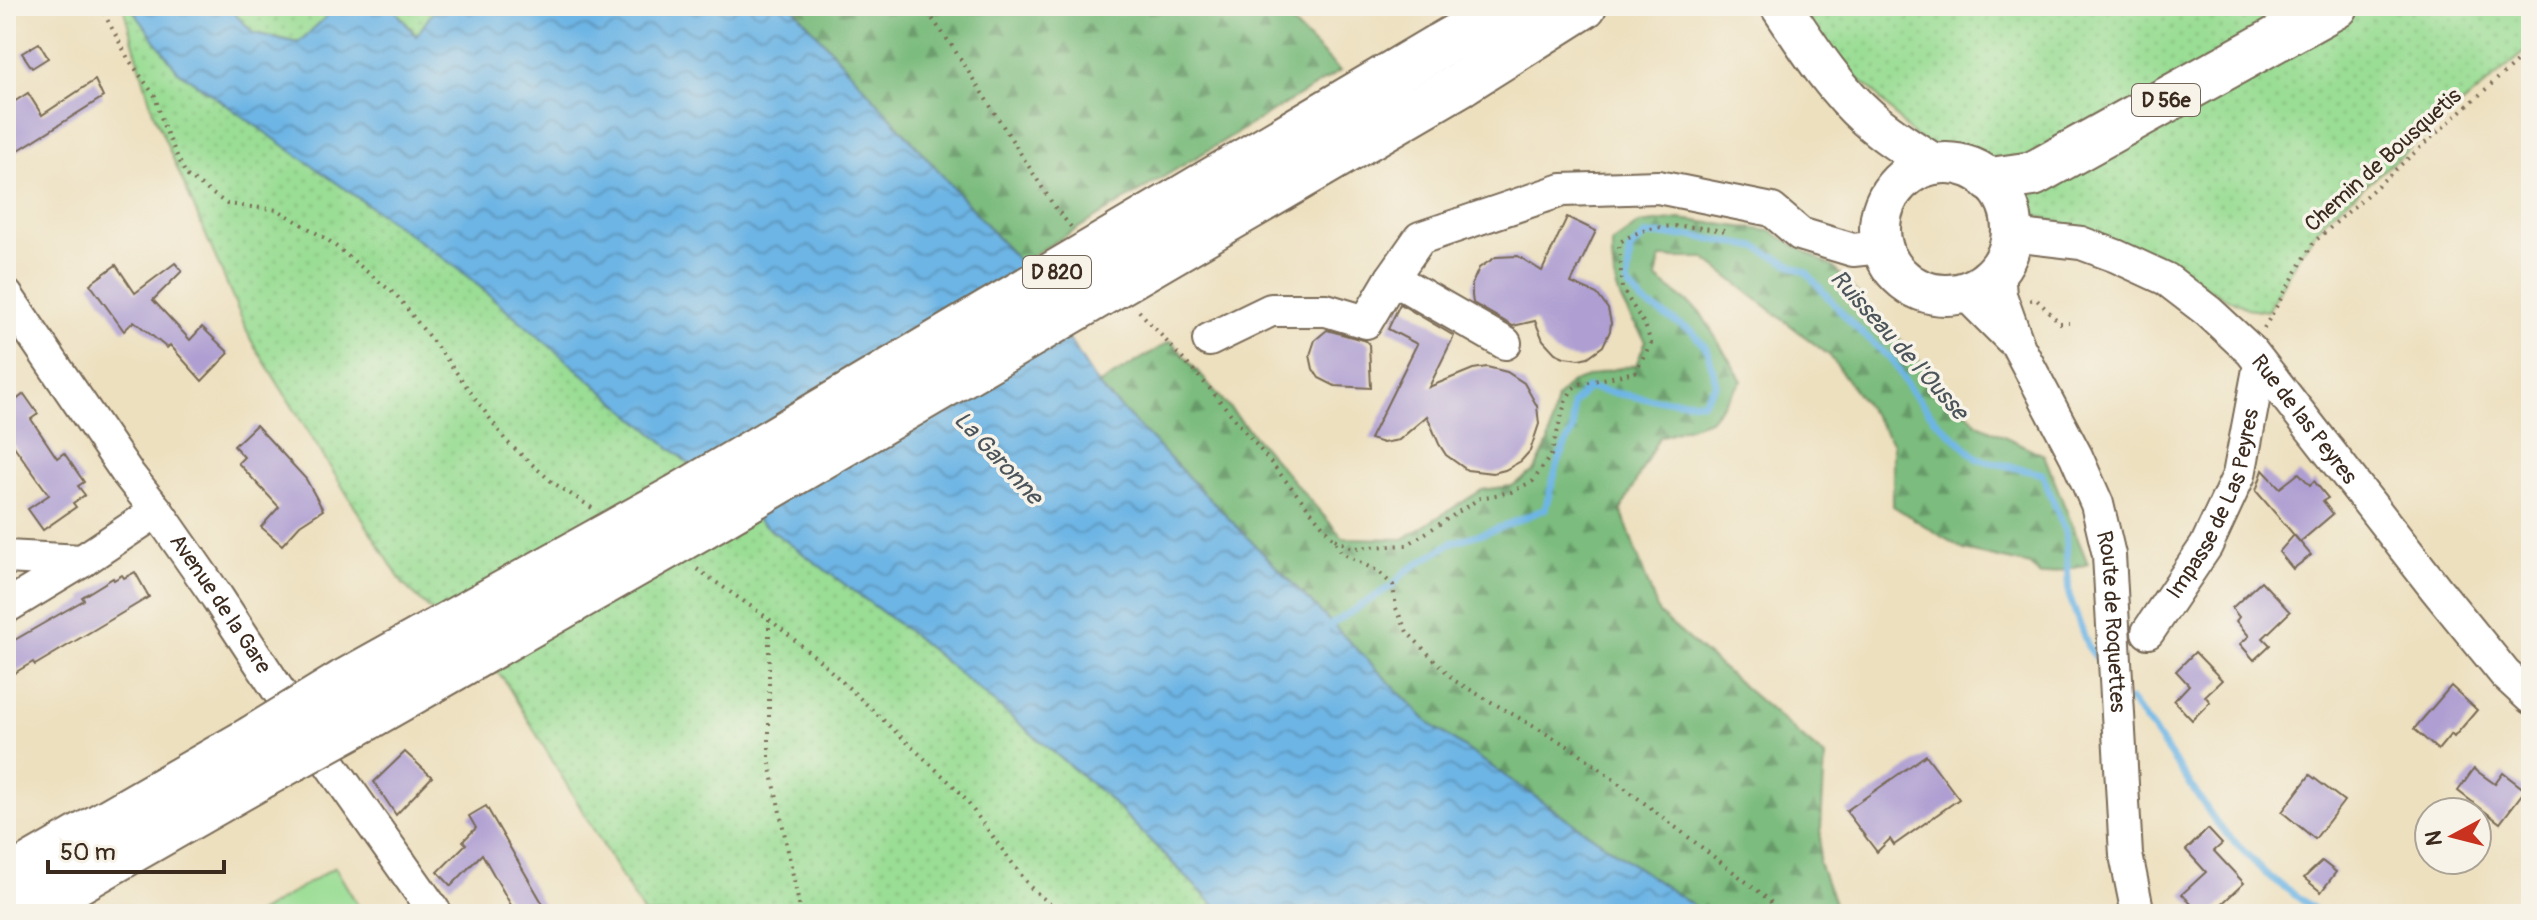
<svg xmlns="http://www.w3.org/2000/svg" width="2537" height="920" font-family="Pangolin,sans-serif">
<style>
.grass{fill:url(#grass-dots);stroke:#6a8459;stroke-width:2}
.forest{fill:url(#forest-firs);stroke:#5b734e;stroke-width:2}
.pitch{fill:#9add94;stroke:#6a8459;stroke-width:2}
.water{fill:url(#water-waves);stroke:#547082;stroke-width:2}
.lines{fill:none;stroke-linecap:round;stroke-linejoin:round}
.stream{stroke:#6db5e5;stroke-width:7}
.building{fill:#ae9ed2}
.minor-casing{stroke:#796a56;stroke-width:36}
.major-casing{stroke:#796a56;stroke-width:44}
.highway-casing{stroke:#796a56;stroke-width:48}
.path{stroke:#796a56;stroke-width:4;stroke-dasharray:2 6;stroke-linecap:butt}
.minor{stroke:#fff;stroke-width:32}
.major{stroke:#fff;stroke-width:40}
.highway{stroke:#fff;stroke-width:44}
.highway-bridge-casing{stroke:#796a56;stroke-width:48;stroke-linecap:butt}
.highway-bridge{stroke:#fff;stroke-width:44}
.labels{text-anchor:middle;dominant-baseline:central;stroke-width:7;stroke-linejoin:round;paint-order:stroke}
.shield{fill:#f7f3e8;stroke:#73665b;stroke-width:2}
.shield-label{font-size:20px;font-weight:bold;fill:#3b2a1e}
.street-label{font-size:22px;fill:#3b2a1e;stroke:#f7f3e8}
.water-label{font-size:24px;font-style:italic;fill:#4a545a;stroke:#f7f3e8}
</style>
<defs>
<pattern id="grass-dots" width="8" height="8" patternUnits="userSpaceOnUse" patternTransform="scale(2)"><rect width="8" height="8" fill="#9add94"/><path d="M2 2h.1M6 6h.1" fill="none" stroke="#86be7f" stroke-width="1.8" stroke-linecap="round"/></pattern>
<pattern id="forest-firs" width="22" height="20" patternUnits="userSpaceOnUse" patternTransform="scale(2)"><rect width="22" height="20" fill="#7bbc7e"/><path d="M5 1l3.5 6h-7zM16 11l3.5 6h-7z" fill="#669967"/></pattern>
<pattern id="water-waves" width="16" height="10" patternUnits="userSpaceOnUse" patternTransform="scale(2)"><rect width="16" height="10" fill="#6db5e5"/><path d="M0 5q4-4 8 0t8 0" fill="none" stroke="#5b93b9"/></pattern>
</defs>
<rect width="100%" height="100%" fill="#f7f3e8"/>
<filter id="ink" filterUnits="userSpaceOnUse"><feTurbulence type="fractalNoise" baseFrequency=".0125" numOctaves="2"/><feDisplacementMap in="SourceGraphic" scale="16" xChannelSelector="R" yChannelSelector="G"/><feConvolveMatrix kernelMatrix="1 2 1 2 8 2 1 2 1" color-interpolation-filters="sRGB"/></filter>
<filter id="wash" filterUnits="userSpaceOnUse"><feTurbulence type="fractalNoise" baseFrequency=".006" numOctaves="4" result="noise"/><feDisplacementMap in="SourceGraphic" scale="32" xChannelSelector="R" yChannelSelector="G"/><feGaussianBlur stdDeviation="1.8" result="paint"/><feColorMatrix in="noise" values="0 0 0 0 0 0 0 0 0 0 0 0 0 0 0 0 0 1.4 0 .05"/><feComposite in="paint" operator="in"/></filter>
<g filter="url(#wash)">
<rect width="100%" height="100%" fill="#ede0bf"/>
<g class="grass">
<polygon points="123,6 130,6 177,70 460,270 740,507 912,634 1106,796 1223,914 644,914 503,678 403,584 251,340 153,112"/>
<polygon points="227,6 326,6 326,17 299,43 254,33"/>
<polygon points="392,6 437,6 417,36"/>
<polygon points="1794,6 2309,6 2031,161 1997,160 1964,149 1933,146 1914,136 1872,90 1835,62"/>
<polygon points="2356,6 2531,6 2531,47 2326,218 2301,252 2267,311 2247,308 2111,240 2036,215 2031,210 2024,193"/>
</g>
<g class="forest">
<polygon points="792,6 1275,6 1340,71 1020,263"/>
<path d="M1680 219 1770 231 1834 268 1978 424 2044 455 2088 564 2040 576 2030 565 1964 550 1893 506V443L1830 356 1704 258H1660L1656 278 1700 312 1742 381 1710 420 1659 437 1621 510 1659 614 1825 757 1819 863 1838 914H1705L1430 724 1098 385 1171 341 1343 538 1403 539 1482 490 1512 486 1535 470 1548 443 1557 398 1570 383 1605 371 1636 365 1646 341C1621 304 1611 289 1612 243L1639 224Z"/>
</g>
<polygon class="pitch" points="335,867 363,914 257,914"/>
<polygon class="water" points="130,6 227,6 254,33 298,43 326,17 326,6 392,6 416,36 437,6 792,6 1020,263 1098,385 1430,724 1705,914 1223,914 1106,796 912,634 740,507 460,270 177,70"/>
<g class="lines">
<g class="stream">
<polyline points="1326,628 1393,585 1405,572 1453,542 1494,530 1545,509 1560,456 1573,430 1573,404 1587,388 1648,399 1703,402 1716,384 1708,351 1693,332 1641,301 1627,284 1630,250 1646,235 1693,236 1756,247 1807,273 1850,322 1893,361 1910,390 1935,419 1978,459 2042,474 2065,530 2069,595 2088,647 2105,669"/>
<polyline points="2130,700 2153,730 2218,825 2266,874 2321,914"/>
</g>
</g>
<g id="blocks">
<g class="building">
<polygon points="39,43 48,58 32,68 22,53"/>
<polygon points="95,80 103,97 6,158 6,107 28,93 42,115"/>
<polygon points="1567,217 1596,231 1571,283 1597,294 1608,309 1611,323 1610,331 1603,346 1588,357 1579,359 1564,357 1555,353 1543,340 1535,321 1513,326 1473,303 1472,296 1472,284 1479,268 1496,257 1518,256 1542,271"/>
<polygon points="175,263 182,271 153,300 190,340 202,327 229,353 202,381 170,345 167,348 134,321 124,331 90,284 116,265 135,293"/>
<polygon points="1400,304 1454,336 1429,387 1473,369 1487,367 1507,372 1524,383 1537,406 1539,424 1530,451 1521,461 1505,470 1493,473 1467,470 1446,455 1439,444 1427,416 1399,440 1383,443 1370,439 1417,344 1388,329"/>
<polygon points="1327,330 1366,341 1369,344 1371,388 1335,386 1319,378 1313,369 1310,355 1315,340"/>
<polygon points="24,394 38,414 31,419 57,458 64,453 84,482 78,486 85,495 73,503 76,507 43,530 28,509 49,495 6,435 6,408"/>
<polygon points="256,425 306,479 323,510 300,525 282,545 261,527 279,507 238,463 244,457 234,446"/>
<polygon points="2263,470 2280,488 2299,473 2310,485 2314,481 2328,498 2323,501 2333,514 2300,542 2256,491"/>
<polygon points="2294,535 2311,555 2293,569 2279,552"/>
<polygon points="135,572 149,597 35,665 33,662 6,678 6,645 84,600 82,597 113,578 114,580 122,575 124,578"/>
<polygon points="2261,581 2290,612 2263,638 2270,645 2254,660 2240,644 2249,636 2236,621 2239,617 2232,608"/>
<polygon points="2195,652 2222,680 2205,696 2210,702 2192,720 2174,701 2189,685 2176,671"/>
<polygon points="2451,686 2477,710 2454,737 2451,734 2438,750 2414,729"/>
<polygon points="405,752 432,777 396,815 374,782"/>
<polygon points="1926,755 1959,799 1894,845 1890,839 1877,852 1846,811"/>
<polygon points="2474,769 2495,784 2503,773 2525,790 2500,823 2458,791"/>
<polygon points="2310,775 2344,801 2315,839 2282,812"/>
<polygon points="486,806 540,899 549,914 516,914 482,854 451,886 438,872 466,844 463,841 476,828 469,816"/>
<polygon points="2208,829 2222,844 2214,851 2244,883 2211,914 2200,914 2182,894 2206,872 2186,850"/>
<polygon points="2322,861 2336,872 2321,892 2304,878"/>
</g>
</g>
</g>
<g filter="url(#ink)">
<use href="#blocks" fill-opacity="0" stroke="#796a56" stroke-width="2"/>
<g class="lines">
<g class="minor-casing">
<g id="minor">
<path id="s1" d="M2012 235 2081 243 2116 256 2166 279 2209 312 2251 351 2436 589 2505 674 2531 698"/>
<path id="s2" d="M1998 271 2000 295 2019 348 2076 456 2097 504 2109 555 2126 855 2138 914"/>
<polyline points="1392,278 1505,343"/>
<polyline points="1965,293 2011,339"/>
<path id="s3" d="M6 295 128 474 157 511 217 597 280 693 436 914"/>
<polyline points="1209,340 1271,310 1326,310 1366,322 1392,278 1420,238 1562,190 1658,187 1772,210 1800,234 1853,250 1882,247"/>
<polyline points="6,557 82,561"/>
<polyline points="6,607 82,561 157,511"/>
<path id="s4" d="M2148 632 2206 546 2239 475 2260 364"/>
</g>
</g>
<g class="major-casing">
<g id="major">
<path d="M1781 6C1807 45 1833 87 1868 118 1888 136 1911 150 1933 164"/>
<circle cx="1946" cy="229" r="66"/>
</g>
</g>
<g class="highway-casing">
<g id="highway">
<polyline points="1437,47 1509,6"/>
<polyline points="1462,83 1584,6"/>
<polyline points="1991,180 2033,174 2336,6"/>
<polyline points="344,682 677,497"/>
<polyline points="367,718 700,528"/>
<polyline points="6,880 251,739"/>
<polyline points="21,914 271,771"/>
</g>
</g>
<g class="path">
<polyline points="100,6 129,60 155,96 164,127 186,175 227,204 278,210 328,240 397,296 448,361 507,442 552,482 592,508"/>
<polyline points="923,6 952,46 1054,206 1071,227"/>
<polyline points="2030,300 2036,299 2060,323 2069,323"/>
<polyline points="1139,311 1211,390 1333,538 1342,553 1377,571 1393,585 1396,608 1407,632 1455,681 1578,752 1762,894 1783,914"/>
<polyline points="2264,328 2313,243 2531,49"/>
<path d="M1335 539 1352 548 1407 545 1480 498 1511 492 1533 481 1551 455 1565 403 1572 389 1580 384 1635 372 1651 343 1645 325 1622 289 1619 243C1652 219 1692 226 1730 232"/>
<polyline points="697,569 769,619 818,659 959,791 1030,887 1062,914"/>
<polyline points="769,619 769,759 801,914"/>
</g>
<use href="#minor" class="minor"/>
<use href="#major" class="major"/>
<use href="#highway" class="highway"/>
<g class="highway-bridge-casing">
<g id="highway-bridge">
<polyline points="677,497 1437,47"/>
<polyline points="700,528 1462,83"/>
<polyline points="251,739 344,682"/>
<polyline points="271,771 367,718"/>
</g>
</g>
<use href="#highway-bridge" class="highway-bridge"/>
</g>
</g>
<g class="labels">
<g class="shield">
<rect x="2132" y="84" width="68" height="32" rx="6"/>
<rect x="1023" y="256" width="68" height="32" rx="6"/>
</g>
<g class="shield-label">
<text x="2166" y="100">D 56e</text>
<text x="1057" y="272">D 820</text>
</g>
<g class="street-label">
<text transform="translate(2383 160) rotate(-42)">Chemin de Bousquetis</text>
<text stroke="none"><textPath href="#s1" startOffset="360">Rue de las Peyres</textPath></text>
<text stroke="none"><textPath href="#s4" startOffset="146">Impasse de Las Peyres</textPath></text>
<text stroke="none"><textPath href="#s3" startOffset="376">Avenue de la Gare</textPath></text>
<text stroke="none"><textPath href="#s2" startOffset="374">Route de Roquettes</textPath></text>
</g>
<g class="water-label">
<text transform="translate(1899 345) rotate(48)">Ruisseau de l'Ousse</text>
<text transform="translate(998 458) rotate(47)">La Garonne</text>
</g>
</g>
<rect width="2537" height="920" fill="none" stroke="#f7f3e8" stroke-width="32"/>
<g transform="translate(2453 836) rotate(263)"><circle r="38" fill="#f7f3e8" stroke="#aca397" stroke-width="2"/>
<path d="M0-6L14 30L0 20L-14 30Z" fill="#c8321e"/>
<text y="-12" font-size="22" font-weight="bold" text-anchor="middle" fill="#3b2a1e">N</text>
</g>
<path d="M48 860v12h176v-12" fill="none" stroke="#3b2a1e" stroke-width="4"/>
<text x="60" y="860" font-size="24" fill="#3b2a1e" stroke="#f7f3e8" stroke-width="6" paint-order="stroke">50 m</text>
</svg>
